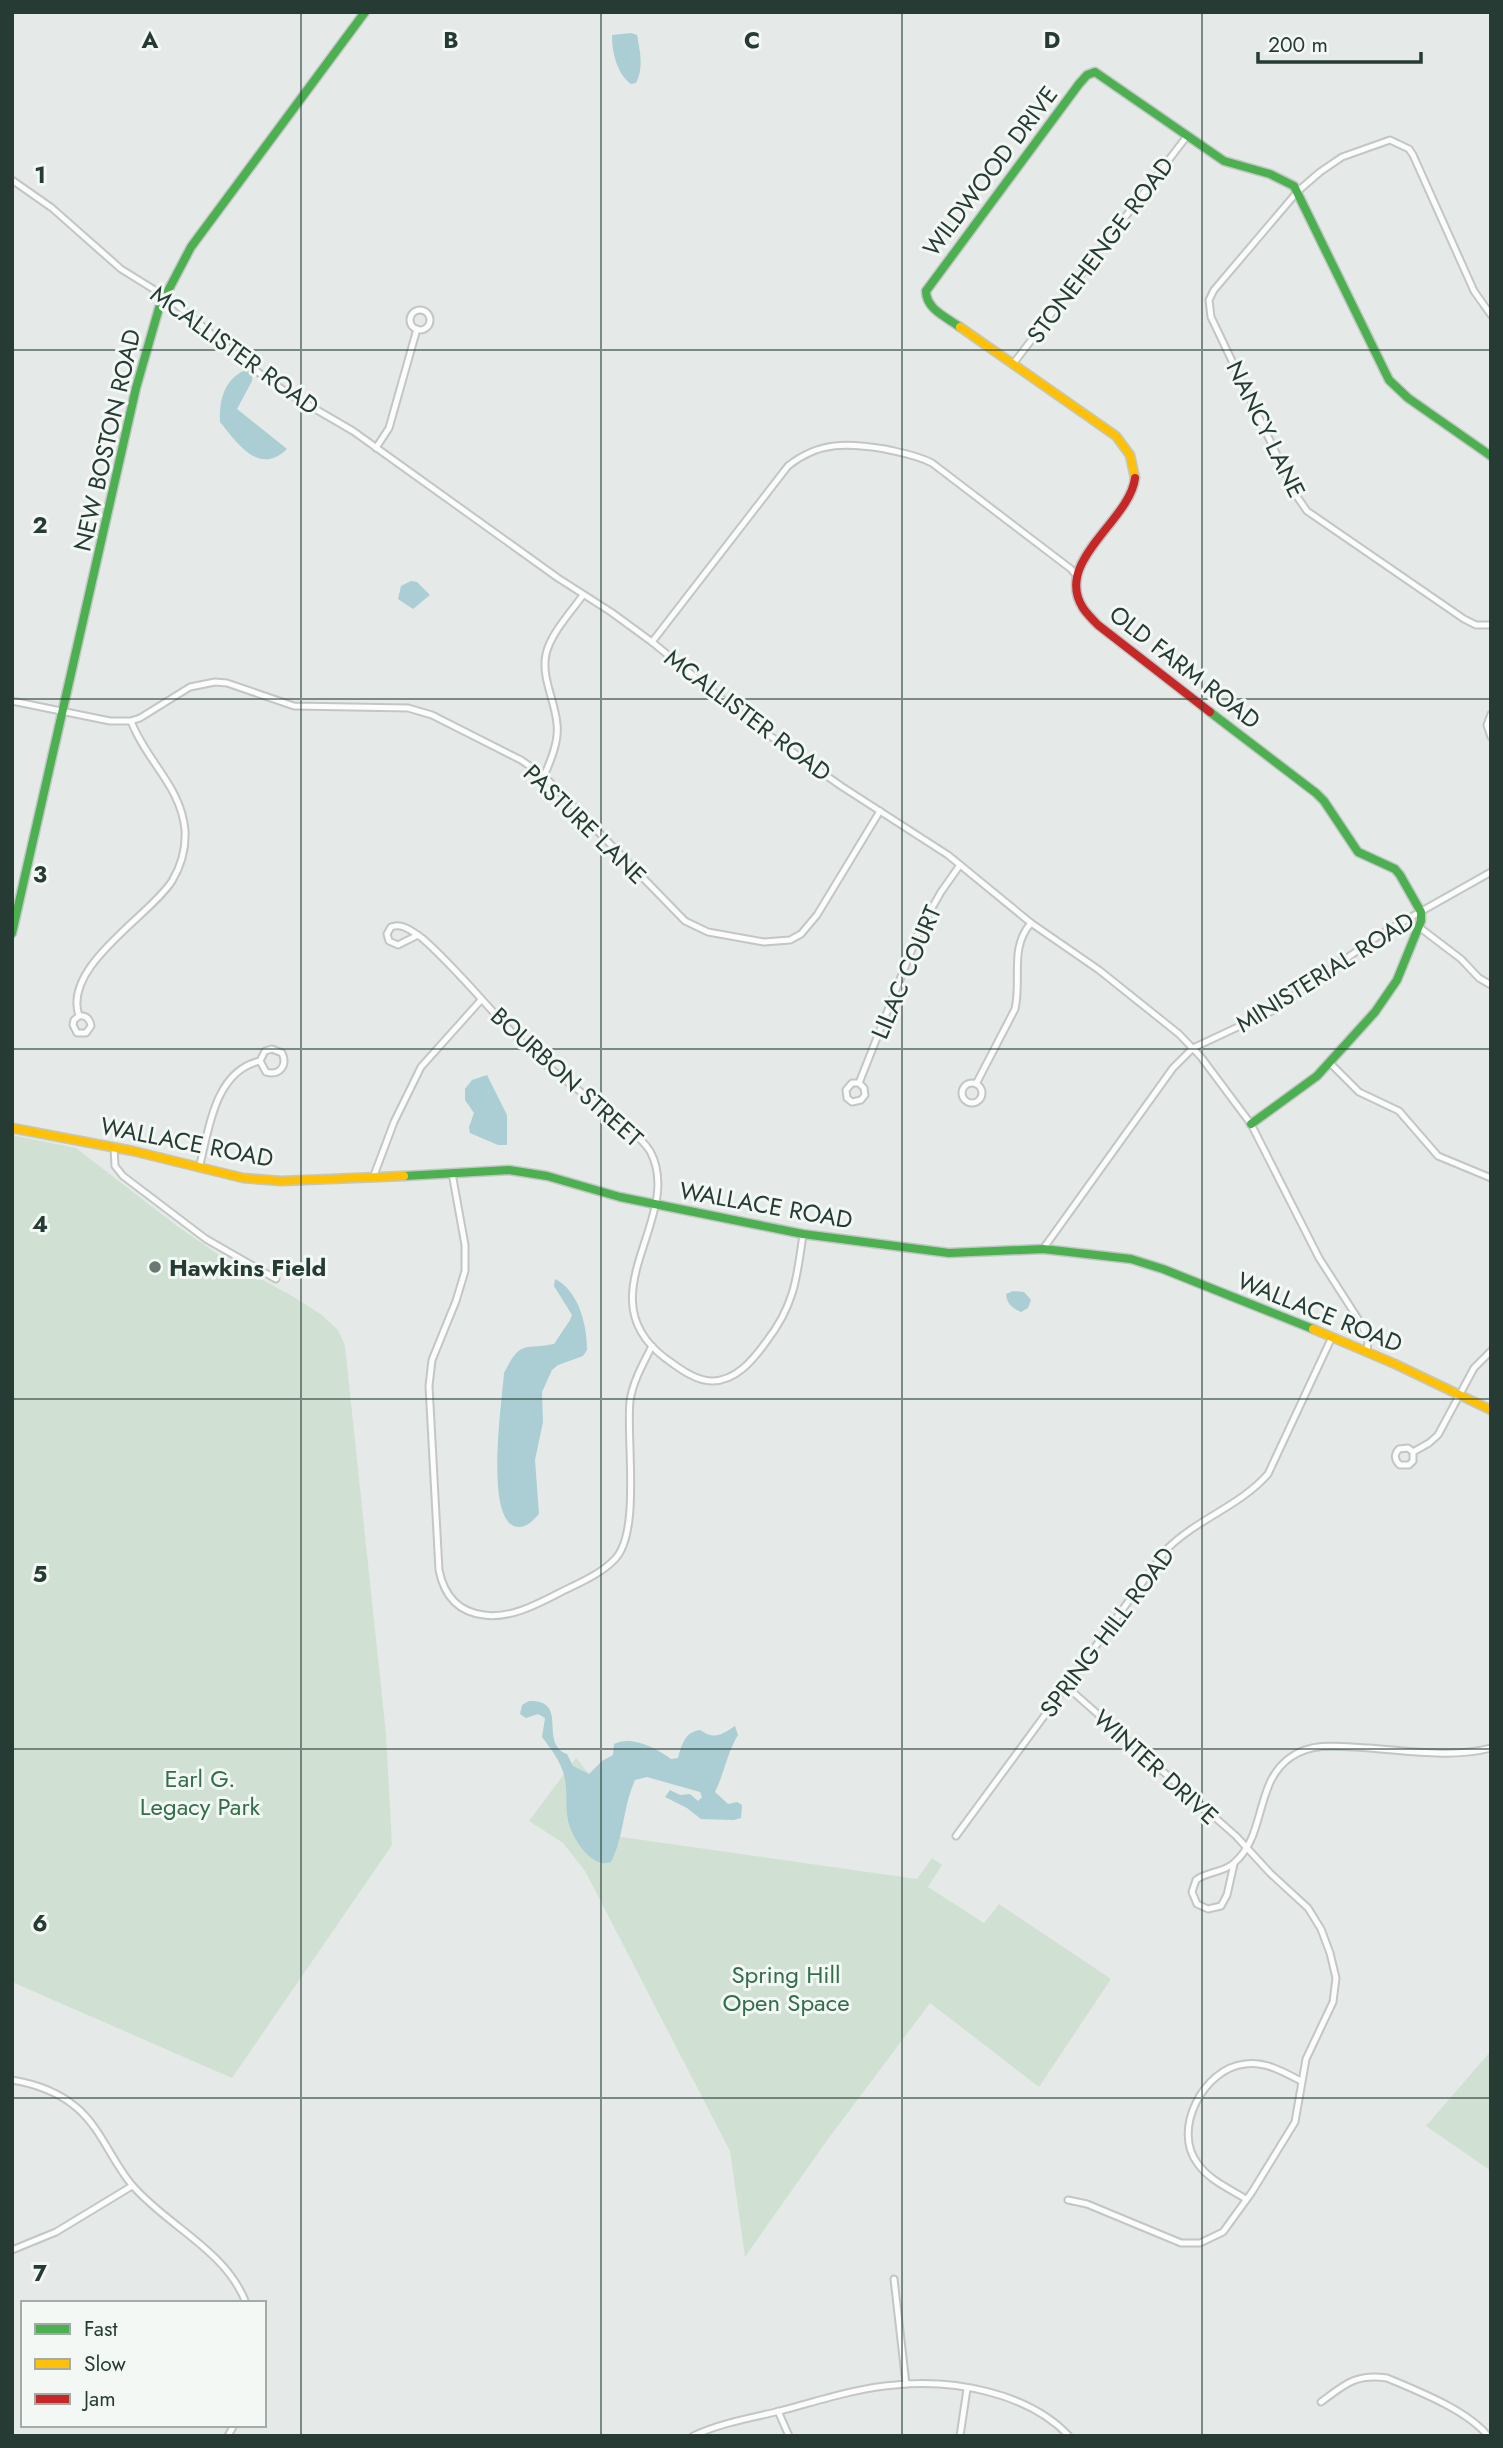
<svg xmlns="http://www.w3.org/2000/svg" width="1503" height="2448" font-family="Jost,sans-serif">
<style>
.green{fill:#d0e1d4}
.water{fill:#aaced3}
.lines{fill:none;stroke-linecap:round;stroke-linejoin:round}
.street-casing{stroke:#c2c6c4;stroke-width:9}
.fast-casing{stroke:#c1c7c4;stroke-width:11}
.slow-casing{stroke:#c1c7c4;stroke-width:11}
.jam-casing{stroke:#c1c7c4;stroke-width:11}
.street{stroke:#fbfcfb;stroke-width:5}
.fast{stroke:#4caf50;stroke-width:8}
.slow{stroke:#ffc107;stroke-width:8}
.jam{stroke:#c62828;stroke-width:8}
.grid{fill:none;stroke:#253b34;stroke-width:2;stroke-opacity:0.55}
.poi-dot{fill:#687873;stroke:#f3f8f5;stroke-width:2.5}
.labels{text-anchor:middle;dominant-baseline:central;stroke-width:6;stroke-linejoin:round;paint-order:stroke}
.street-label{font-size:24px;fill:#253b34;stroke:#f3f8f5}
.poi-label{font-size:24px;font-weight:bold;fill:#253b34;stroke:#f3f8f5;text-anchor:start}
.park-label{font-size:24px;fill:#336d49;stroke:#f3f8f5}
.grid-label{font-size:23px;text-anchor:middle;font-weight:bold;fill:#253b34;stroke:#f3f8f5;stroke-width:6;stroke-linejoin:round;paint-order:stroke}
</style>
<rect width="100%" height="100%" fill="#e5e9e7"/>
<g class="green">
<polygon points="12,1135 76,1148 177,1226 228,1261 292,1296 322,1315 338,1330 345,1346 386,1734 392,1845 232,2078 12,1982"/>
<polygon points="576,1758 607,1796 607,1835 917,1879 932,1858 942,1865 928,1887 984,1923 999,1904 1111,1979 1039,2087 930,2003 828,2139 745,2257 730,2151 585,1871 563,1843 529,1821"/>
<polygon points="1491,2051 1491,2171 1426,2126"/>
</g>
<g class="water">
<path d="M631 33 637 35C640 51 644 68 636 83L631 84C617 74 612 52 612 35Z"/>
<path d="M248 369 253 374 252 381 237 409 287 449C259 476 238 444 220 422 219 399 225 377 248 369Z"/>
<polygon points="411,581 417,582 430,595 413,609 398,599 401,586"/>
<polygon points="487,1075 507,1115 507,1145 498,1145 470,1133 469,1127 474,1113 465,1100 465,1089 472,1080"/>
<path d="M555 1279C579 1291 587 1325 587 1350L583 1356 558 1365 552 1370 542 1392 543 1422 535 1460 539 1514C532 1522 523 1531 512 1525 486 1509 502 1402 504 1373 521 1339 524 1350 554 1344L570 1320 572 1315 554 1286Z"/>
<path d="M1013 1291 1024 1292 1031 1300 1028 1308 1021 1312C1012 1308 1007 1304 1006 1294Z"/>
<path d="M529 1701C570 1700 538 1743 567 1754L573 1766 589 1774 602 1761 613 1755 614 1744C632 1735 656 1748 671 1759L678 1758C682 1744 685 1732 700 1730 715 1740 721 1735 735 1726L738 1735C727 1753 724 1774 715 1792L728 1804 737 1802 742 1805 741 1818 734 1820 701 1819 687 1808 665 1797 670 1790 680 1795 690 1794 698 1801 702 1797 700 1792 647 1777 635 1780C623 1806 624 1837 611 1862 592 1870 571 1837 568 1820 565 1806 568 1790 564 1775 560 1760 551 1749 542 1737L545 1718 538 1714 526 1718 520 1714 522 1705Z"/>
</g>
<g class="lines">
<g class="street-casing">
<g id="street">
<polyline points="12,180 52,208 121,269 174,302 245,363 286,392 353,431 558,578 611,612 652,642 749,721 841,786 948,855 1031,923 1099,970 1179,1034 1201,1057 1251,1124 1319,1258 1362,1325 1368,1341 1367,1352"/>
<circle cx="420" cy="320" r="10"/>
<polyline points="1491,315 1474,291 1413,155 1409,149 1390,140 1342,157 1320,172 1298,191 1214,290 1209,300 1211,317 1296,495 1307,511 1464,619 1476,625 1491,625"/>
<polyline points="1013,364 1187,136"/>
<polyline points="376,448 389,428 417,329"/>
<path d="M652 642 788 466C819 441 849 443 885 449 902 453 917 455 932 463L1071 569 1076 575"/>
<polyline points="12,701 110,721 131,721 140,718 190,687 215,682 227,683 294,706 408,708 432,715 521,760 544,776 685,921 708,932 764,942 790,940 801,934 817,915 880,811"/>
<polyline points="1491,714 1487,725 1491,737"/>
<path d="M544 776C551 760 559 741 557 724 555 700 541 678 546 654 551 633 571 612 583 595"/>
<polyline points="1419,927 1461,959 1479,978 1491,985"/>
<path d="M418 935 398 945 389 941 387 934 391 927C402 922 413 932 422 938 463 974 496 1019 536 1056 561 1079 590 1098 616 1118 627 1128 642 1138 650 1151 686 1217 583 1296 665 1358 679 1368 695 1381 712 1381 736 1381 753 1360 766 1342 794 1306 797 1279 803 1234"/>
<path d="M79 1016C86 1015 90 1019 91 1026L86 1033H77L73 1025 74 1020 79 1016C62 966 150 916 172 881 181 866 186 847 185 830 181 786 146 761 131 721"/>
<polyline points="1330,1063 1359,1092 1399,1111 1438,1156 1491,1178"/>
<polyline points="859,1083 864,1088 865,1095 861,1100 852,1102 847,1098 846,1090 852,1083 859,1083 920,929 941,892 960,865"/>
<circle cx="972" cy="1093" r="10"/>
<path d="M976 1084 1015 1009C1022 979 1009 948 1031 923"/>
<polyline points="114,1147 115,1166 123,1176 206,1239 276,1279"/>
<path d="M199 1168C209 1131 214 1071 260 1061L266 1072C279 1076 288 1066 282 1053L272 1049 265 1051 260 1061"/>
<path d="M452 1173 465 1245V1271L456 1301 432 1360 429 1386 439 1570C444 1595 458 1612 484 1615 510 1619 538 1604 561 1592 579 1583 601 1574 615 1559 641 1532 626 1439 630 1401 633 1381 643 1364 652 1346"/>
<polyline points="373,1178 394,1122 421,1067 481,1000"/>
<polyline points="1043,1249 1173,1068 1193,1048 1272,1011 1381,934 1491,872"/>
<path d="M1413 1452V1461L1409 1465H1400C1394 1460 1394 1454 1399 1449L1408 1448 1413 1452 1429 1443 1438 1435 1474 1368 1491 1351"/>
<polyline points="1066,1686 1236,1836 1270,1873 1308,1908 1321,1929 1330,1953 1336,1978 1333,2002 1306,2059 1295,2122 1252,2192 1223,2232 1200,2243 1181,2243 1087,2204 1068,2200"/>
<path d="M956 1836 1167 1549C1197 1519 1240 1506 1268 1474L1332 1337"/>
<path d="M1234 1864 1227 1895 1221 1906 1208 1909 1197 1904 1192 1892 1196 1880C1208 1871 1223 1873 1234 1863 1267 1835 1254 1782 1291 1757 1314 1741 1343 1747 1369 1748 1408 1751 1453 1758 1491 1748"/>
<path d="M12 2080C36 2084 57 2091 76 2107 101 2128 111 2160 132 2185 167 2226 226 2250 246 2303"/>
<path d="M1246 2199C1230 2189 1209 2180 1198 2164 1171 2130 1204 2068 1245 2064 1265 2061 1284 2072 1301 2081"/>
<polyline points="12,2250 56,2232 132,2186"/>
<polyline points="894,2279 906,2384"/>
<path d="M1321 2402C1344 2385 1356 2373 1387 2378 1418 2391 1467 2410 1488 2436"/>
<polyline points="778,2411 789,2436"/>
<polyline points="228,2436 234,2425"/>
<path d="M693 2436C720 2423 751 2418 780 2411 818 2401 856 2388 895 2385 952 2379 1028 2392 1069 2436"/>
<polyline points="960,2436 967,2389"/>
</g>
</g>
<g class="fast-casing">
<g id="fast">
<path d="M960 327C946 317 926 309 926 291L1079 84 1087 75 1095 72 1224 161 1270 174 1294 186 1389 380 1408 398 1491 456"/>
<polyline points="1210,712 1316,793 1324,801 1358,852 1395,869 1400,875 1421,912 1421,921 1397,980 1375,1012 1317,1076 1251,1124"/>
<polyline points="12,933 136,388 159,308 191,247 365,12"/>
<polyline points="404,1176 509,1170 547,1176 620,1197 803,1234 949,1253 1043,1249 1131,1259 1163,1269 1313,1329"/>
</g>
</g>
<g class="slow-casing">
<g id="slow">
<polyline points="960,327 1116,436 1130,455 1135,478"/>
<polyline points="12,1128 133,1151 243,1178 281,1181 404,1176"/>
<polyline points="1313,1329 1395,1364 1491,1410"/>
</g>
</g>
<g class="jam-casing">
<path id="jam" d="M1135 478C1130 521 1053 561 1083 608 1087 614 1093 620 1098 625L1210 712"/>
</g>
<use href="#street" class="street"/>
<use href="#fast" class="fast"/>
<use href="#slow" class="slow"/>
<use href="#jam" class="jam"/>
</g>
<path class="grid" d="M301 12V2436M601 12V2436M902 12V2436M1202 12V2436M12 350H1491M12 699H1491M12 1049H1491M12 1399H1491M12 1749H1491M12 2098H1491"/>
<circle class="poi-dot" cx="155" cy="1267" r="7"/>
<g class="labels">
<g class="street-label">
<text transform="translate(990 171) rotate(-53)">WILDWOOD DRIVE</text>
<text transform="translate(1100 250) rotate(-53)">STONEHENGE ROAD</text>
<text transform="translate(235 350) rotate(36)">MCALLISTER ROAD</text>
<text transform="translate(1266 429) rotate(64)">NANCY LANE</text>
<text transform="translate(107 440) rotate(-77)">NEW BOSTON ROAD</text>
<text transform="translate(1185 667) rotate(38)">OLD FARM ROAD</text>
<text transform="translate(748 715) rotate(37)">MCALLISTER ROAD</text>
<text transform="translate(585 824) rotate(44)">PASTURE LANE</text>
<text transform="translate(906 972) rotate(-67)">LILAC COURT</text>
<text transform="translate(1325 972) rotate(-32)">MINISTERIAL ROAD</text>
<text transform="translate(567 1077) rotate(42)">BOURBON STREET</text>
<text transform="translate(187 1142) rotate(11)">WALLACE ROAD</text>
<text transform="translate(766 1205) rotate(10)">WALLACE ROAD</text>
<text transform="translate(1320 1312) rotate(22)">WALLACE ROAD</text>
<text transform="translate(1107 1632) rotate(-53)">SPRING HILL ROAD</text>
<text transform="translate(1156 1767) rotate(42)">WINTER DRIVE</text>
</g>
<g class="poi-label">
<text x="169" y="1267">Hawkins Field</text>
</g>
<g class="park-label">
<text x="200" y="1778">Earl G.<tspan x="200" dy="28">Legacy Park</tspan></text>
<text x="786" y="1974">Spring Hill<tspan x="786" dy="28">Open Space</tspan></text>
</g>
</g>
<g class="grid-label">
<text x="150" y="48">A</text>
<text x="451" y="48">B</text>
<text x="752" y="48">C</text>
<text x="1052" y="48">D</text>
<text x="40" y="183">1</text>
<text x="40" y="533">2</text>
<text x="40" y="882">3</text>
<text x="40" y="1232">4</text>
<text x="40" y="1582">5</text>
<text x="40" y="1931">6</text>
<text x="40" y="2281">7</text>
</g>
<rect width="1503" height="2448" fill="none" stroke="#253b34" stroke-width="28"/>
<rect x="21" y="2301" width="245" height="126" fill="#f3f8f5" stroke="#a1aca8" stroke-width="2"/>
<rect x="35" y="2324" width="35" height="10" fill="#4caf50" stroke="#a1aca8" stroke-width="2"/>
<text x="84" y="2336" font-size="21" fill="#253b34">Fast</text>
<rect x="35" y="2359" width="35" height="10" fill="#ffc107" stroke="#a1aca8" stroke-width="2"/>
<text x="84" y="2371" font-size="21" fill="#253b34">Slow</text>
<rect x="35" y="2394" width="35" height="10" fill="#c62828" stroke="#a1aca8" stroke-width="2"/>
<text x="84" y="2406" font-size="21" fill="#253b34">Jam</text>
<path d="M1258 52v10h163v-10" fill="none" stroke="#253b34" stroke-width="3.5"/>
<text x="1268" y="52" font-size="21" fill="#253b34" stroke="#f3f8f5" stroke-width="5" paint-order="stroke">200 m</text>
</svg>
